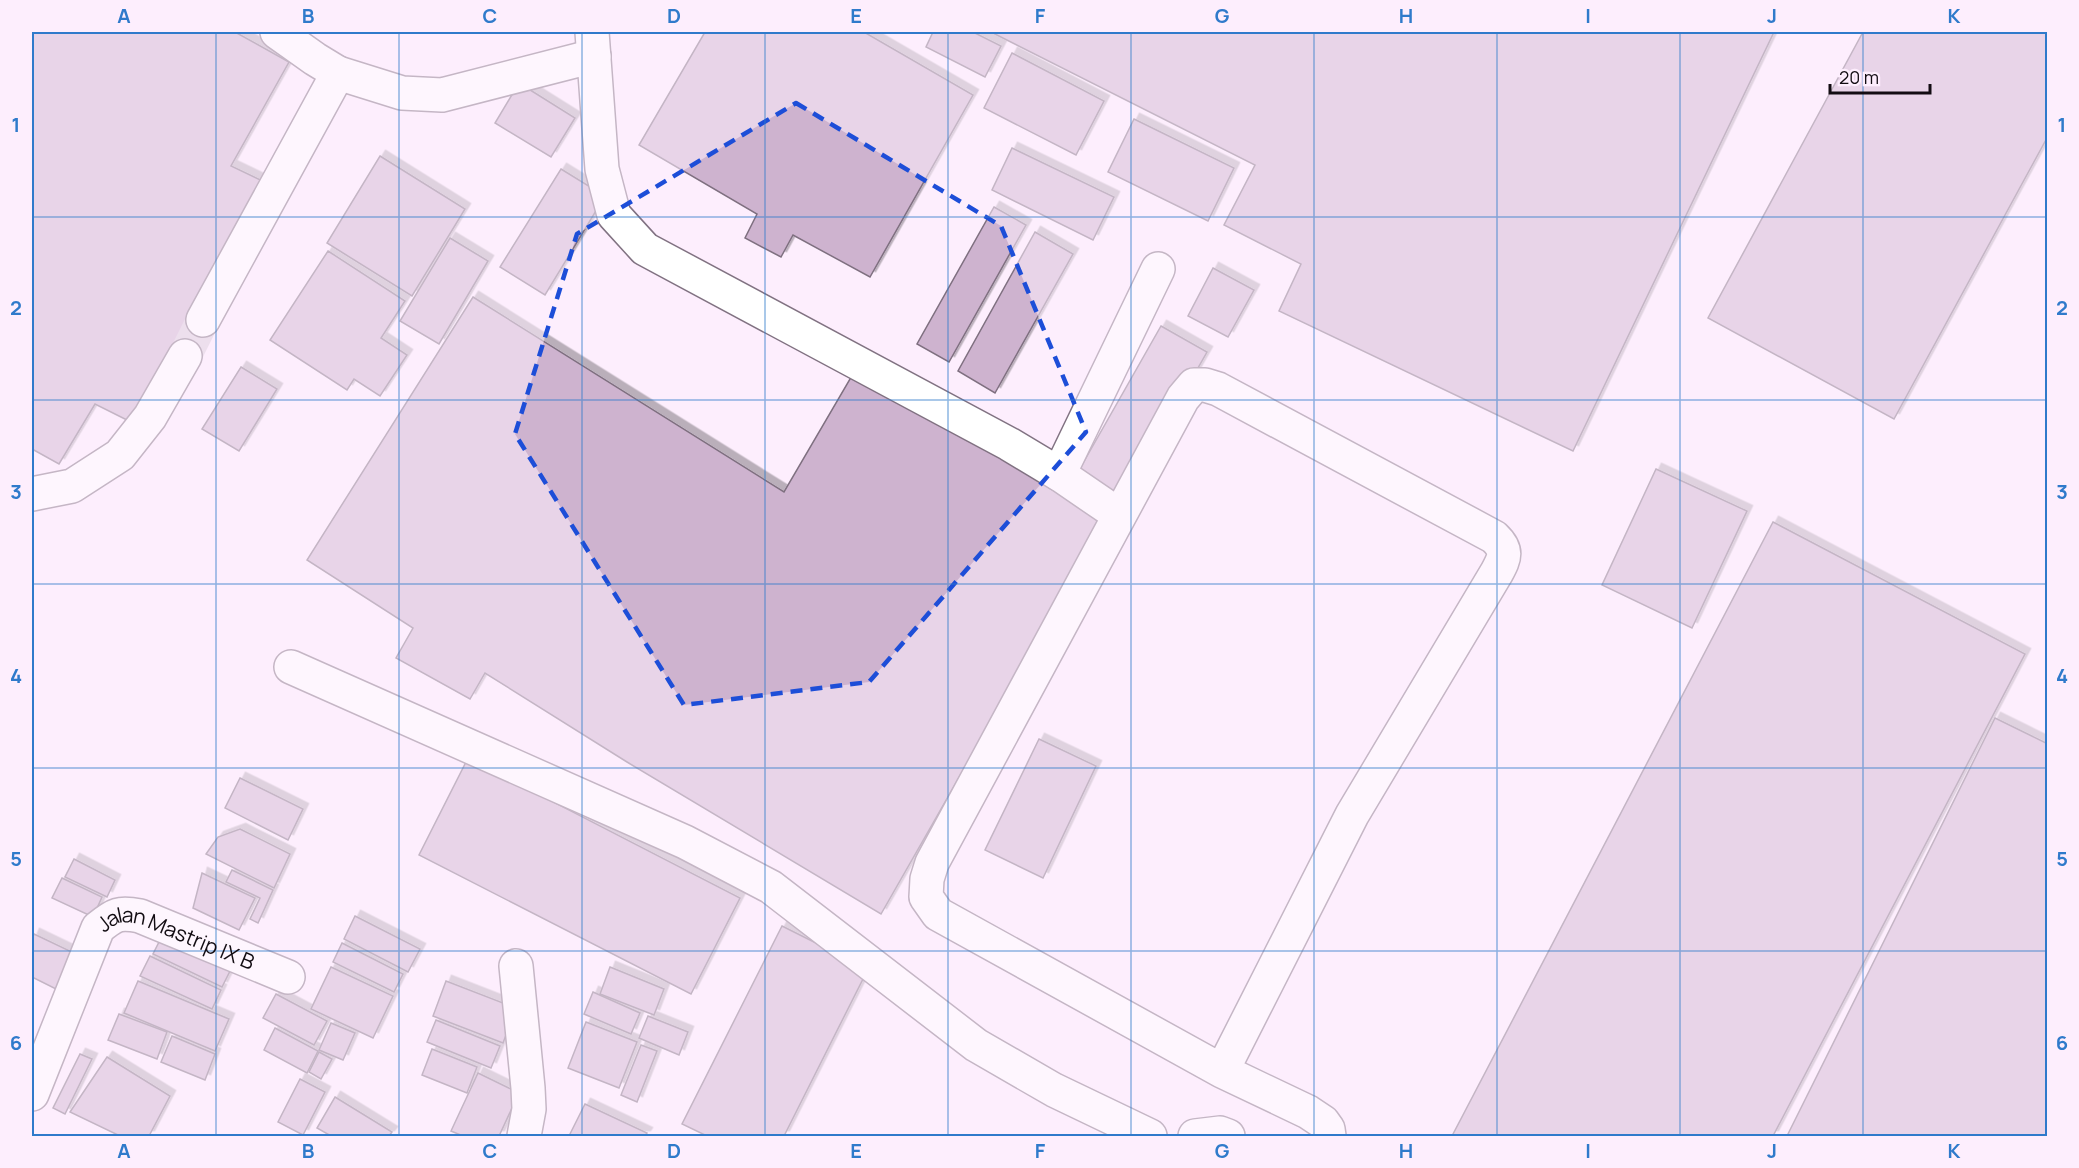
<svg xmlns="http://www.w3.org/2000/svg" width="2079" height="1168" font-family="Manrope,sans-serif">
<style>
.building{fill:#ceb3cf;stroke:#7f7080;stroke-width:1.5;filter:url(#shadow)}
.lines{fill:none;stroke-linecap:round;stroke-linejoin:round}
.minor-tunnel{stroke:#daccda;stroke-width:33;stroke-dasharray:33 16;stroke-linecap:butt}
.minor-casing{stroke:#817282;stroke-width:36}
.minor{stroke:#fff;stroke-width:33}
.marked{fill:none;stroke:#1d4ed8;stroke-width:4.5;stroke-dasharray:12 8;stroke-linejoin:round}
.grid{fill:none;stroke:#2f7acb;stroke-width:1.5;stroke-opacity:0.55}
.labels{text-anchor:middle;dominant-baseline:central;stroke-width:5;stroke-linejoin:round;paint-order:stroke}
.street-label{font-size:21px;fill:#120c12;stroke:#fdeefd}
.neatline{fill:none;stroke:#2f7acb;stroke-width:2}
.grid-label{font-size:20px;text-anchor:middle;font-weight:bold;fill:#2f7acb}
</style>
<defs>
<filter id="shadow"><feDropShadow dx="5.5" dy="-5.5" stdDeviation="0" flood-color="#0004"/></filter>
</defs>
<rect width="100%" height="100%" fill="#fdeefd"/>
<g class="building">
<polygon points="32,32 235,32 289,62 231,166 269,184 211,324 193,361 133,423 95,404 59,464 32,449"/>
<polygon points="705,32 864,32 973,95 870,277 793,235 781,257 745,238 757,214 639,145"/>
<polygon points="933,32 973,32 1001,46 985,77 926,47"/>
<polygon points="991,32 1774,32 1573,451 1279,311 1301,264 1224,225 1255,165"/>
<polygon points="1863,32 2048,32 2048,136 1894,419 1708,318"/>
<polygon points="1012,53 1104,101 1076,155 984,108"/>
<polygon points="519,83 575,118 551,157 495,123"/>
<polygon points="1134,119 1234,168 1208,221 1108,172"/>
<polygon points="1012,148 1114,197 1093,240 992,190"/>
<polygon points="380,156 465,209 412,296 327,243"/>
<polygon points="561,169 605,196 545,295 500,267"/>
<polygon points="994,207 1026,225 949,362 917,344"/>
<polygon points="1035,232 1073,254 995,393 958,371"/>
<polygon points="450,238 488,261 439,344 400,321"/>
<polygon points="328,251 405,301 381,338 407,355 380,396 354,379 347,390 270,340"/>
<polygon points="1213,268 1254,290 1228,337 1188,316"/>
<polygon points="473,297 784,492 857,367 1108,517 881,914 627,762 485,673 470,699 396,658 413,628 307,560"/>
<polygon points="1161,326 1207,352 1124,498 1078,472"/>
<polygon points="241,367 277,389 239,451 202,429"/>
<polygon points="1656,469 1747,511 1692,628 1602,585"/>
<polygon points="1773,522 2025,654 1773,1136 1452,1136"/>
<polygon points="1995,718 2048,744 2048,1136 1787,1136"/>
<polygon points="1039,739 1096,766 1043,878 985,850"/>
<polygon points="468,758 740,898 691,994 419,855"/>
<polygon points="240,778 303,809 288,840 225,808"/>
<polygon points="240,829 290,854 274,888 206,854 218,837"/>
<polygon points="74,859 115,880 107,897 65,877"/>
<polygon points="232,870 273,890 258,923 250,919 260,898 226,882"/>
<polygon points="202,873 255,898 239,930 193,908"/>
<polygon points="62,878 102,897 93,917 52,898"/>
<polygon points="355,916 420,949 408,972 344,939"/>
<polygon points="782,926 868,969 784,1136 707,1136 682,1124"/>
<polygon points="34,934 74,953 56,989 32,977 32,939"/>
<polygon points="163,934 232,967 222,987 153,954"/>
<polygon points="342,943 403,974 394,992 333,962"/>
<polygon points="150,956 221,990 212,1009 140,976"/>
<polygon points="331,967 393,996 373,1038 311,1009"/>
<polygon points="610,967 664,989 654,1015 600,994"/>
<polygon points="138,981 229,1019 215,1051 124,1013"/>
<polygon points="446,981 516,1008 503,1043 433,1016"/>
<polygon points="593,992 640,1013 631,1034 584,1014"/>
<polygon points="276,994 327,1021 314,1045 263,1018"/>
<polygon points="119,1014 167,1032 157,1059 108,1040"/>
<polygon points="648,1016 688,1032 679,1055 639,1038"/>
<polygon points="436,1020 500,1046 491,1068 427,1042"/>
<polygon points="586,1022 637,1042 619,1088 568,1068"/>
<polygon points="331,1023 355,1033 343,1060 319,1050"/>
<polygon points="275,1028 318,1051 307,1073 264,1050"/>
<polygon points="172,1036 215,1054 205,1080 161,1062"/>
<polygon points="641,1045 657,1051 637,1102 621,1095"/>
<polygon points="432,1049 477,1067 467,1093 422,1075"/>
<polygon points="319,1052 332,1059 321,1079 309,1072"/>
<polygon points="80,1054 92,1059 65,1114 53,1108"/>
<polygon points="107,1057 170,1096 149,1136 120,1136 70,1112"/>
<polygon points="478,1073 519,1093 499,1136 463,1136 451,1131"/>
<polygon points="300,1079 325,1092 303,1135 278,1122"/>
<polygon points="335,1097 392,1132 389,1136 331,1136 317,1128"/>
<polygon points="585,1104 647,1133 645,1136 569,1136"/>
</g>
<g class="lines">
<polyline class="minor-tunnel" points="185,356 203,320"/>
<g class="minor-casing">
<g id="minor">
<polyline points="592,32 602,169 614,215 645,249 1009,444 1059,474 1158,269"/>
<polyline points="338,73 402,93 442,95 594,56"/>
<polyline points="203,320 338,73 315,59 277,32"/>
<polyline points="1059,474 1119,515"/>
<polyline points="32,494 72,486 120,455 150,417 185,356"/>
<polyline points="291,667 685,842 771,887 976,1045 1054,1090 1150,1136"/>
<polyline points="516,966 528,1088 529,1109 524,1136"/>
<path d="M1222 1071 1352 815 1497 572C1505 557 1508 550 1494 537L1218 389 1205 385H1194L1183 398 932 863 927 879 926 897 938 914 1222 1071 1308 1112 1323 1122 1328 1129 1329 1136"/>
<path id="s1" d="M32 1094 98 928C115 914 119 912 140 916L288 977"/>
<polyline points="1195,1136 1220,1133 1228,1136"/>
</g>
</g>
<use href="#minor" class="minor"/>
</g>
<path d="M0 0H2079V1168H0ZM796 103 1001 226 1086 432 869 682 684 705 515 434 577 234Z" fill="#fdeefd" fill-opacity=".55" fill-rule="evenodd"/>
<path class="marked" d="M796 103 1001 226 1086 432 869 682 684 705 515 434 577 234Z"/>
<path class="grid" d="M216 32V1136M399 32V1136M582 32V1136M765 32V1136M948 32V1136M1131 32V1136M1314 32V1136M1497 32V1136M1680 32V1136M1863 32V1136M32 217H2048M32 400H2048M32 584H2048M32 768H2048M32 951H2048"/>
<g class="labels">
<g class="street-label">
<text stroke="none"><textPath href="#s1" startOffset="264">Jalan Mastrip IX B</textPath></text>
</g>
</g>
<rect width="2079" height="1168" fill="none" stroke="#fdeefd" stroke-width="66"/>
<path d="M1830 84v9h100v-9" fill="none" stroke="#120c12" stroke-width="3"/>
<text x="1839" y="84" font-size="18" fill="#120c12" stroke="#fdeefd" stroke-width="4.5" paint-order="stroke">20 m</text>
<rect x="33" y="33" width="2013" height="1102" class="neatline"/>
<g class="grid-label">
<text x="124" y="23">A</text>
<text x="308" y="23">B</text>
<text x="490" y="23">C</text>
<text x="674" y="23">D</text>
<text x="856" y="23">E</text>
<text x="1040" y="23">F</text>
<text x="1222" y="23">G</text>
<text x="1406" y="23">H</text>
<text x="1588" y="23">I</text>
<text x="1772" y="23">J</text>
<text x="1954" y="23">K</text>
<text x="16" y="132">1</text>
<text x="2062" y="132">1</text>
<text x="16" y="315">2</text>
<text x="2062" y="315">2</text>
<text x="16" y="499">3</text>
<text x="2062" y="499">3</text>
<text x="16" y="683">4</text>
<text x="2062" y="683">4</text>
<text x="16" y="866">5</text>
<text x="2062" y="866">5</text>
<text x="16" y="1050">6</text>
<text x="2062" y="1050">6</text>
<text x="124" y="1158">A</text>
<text x="308" y="1158">B</text>
<text x="490" y="1158">C</text>
<text x="674" y="1158">D</text>
<text x="856" y="1158">E</text>
<text x="1040" y="1158">F</text>
<text x="1222" y="1158">G</text>
<text x="1406" y="1158">H</text>
<text x="1588" y="1158">I</text>
<text x="1772" y="1158">J</text>
<text x="1954" y="1158">K</text>
</g>
</svg>
